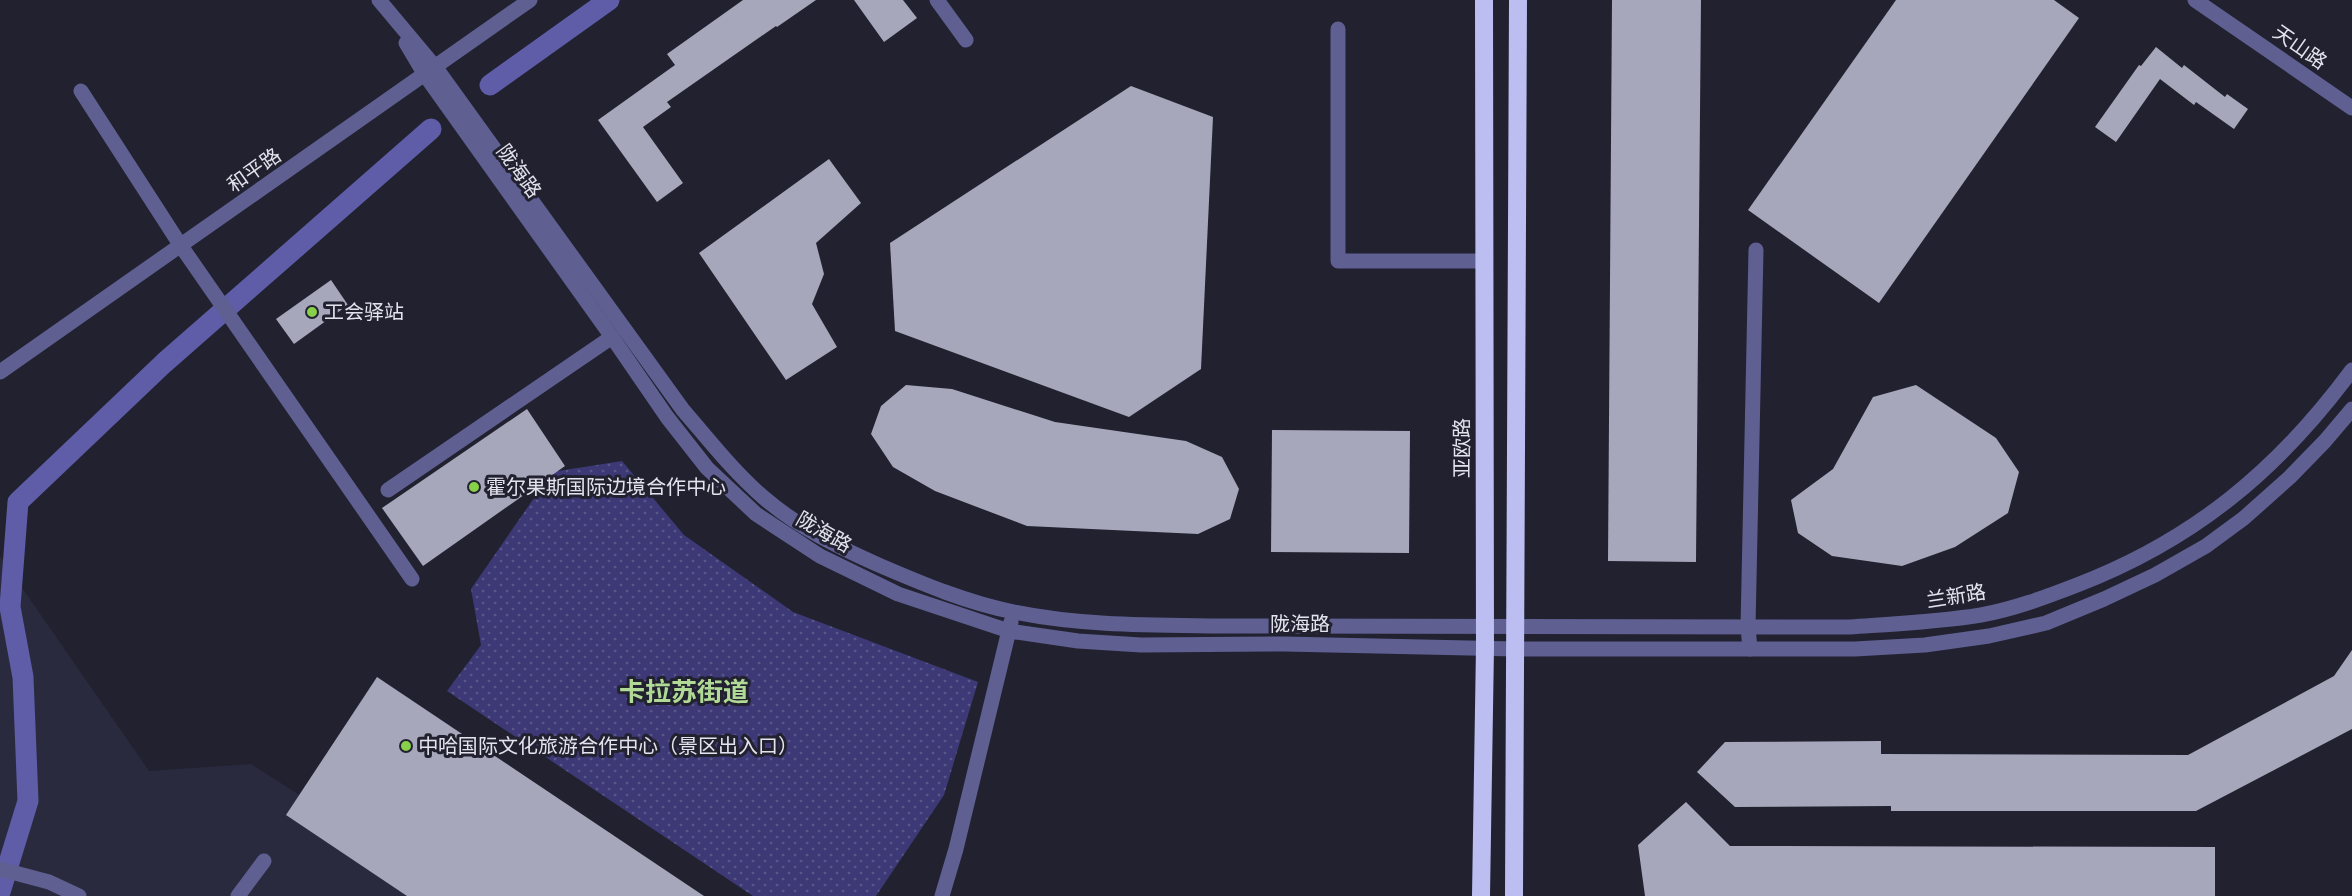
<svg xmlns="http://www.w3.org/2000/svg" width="2352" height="896" font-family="Cabin,'Noto Sans SC',sans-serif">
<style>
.built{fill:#2a2a3f}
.park{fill:url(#park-dots)}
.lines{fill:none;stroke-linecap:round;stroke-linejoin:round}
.canal{stroke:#5f5da8;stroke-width:21}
.building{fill:#a6a7ba}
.minor{stroke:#5f5f92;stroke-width:15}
.highway{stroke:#bcbdf0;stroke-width:18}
.poi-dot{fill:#88cf4a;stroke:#212130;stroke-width:2}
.labels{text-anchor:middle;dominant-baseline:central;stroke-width:6;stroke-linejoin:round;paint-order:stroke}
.street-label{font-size:20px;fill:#e2e3ed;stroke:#212130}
.poi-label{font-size:20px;fill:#e2e3ed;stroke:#212130;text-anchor:start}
.district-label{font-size:26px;font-weight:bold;fill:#b1da96;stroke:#212130}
</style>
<defs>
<pattern id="park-dots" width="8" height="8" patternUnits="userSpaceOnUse" patternTransform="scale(1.5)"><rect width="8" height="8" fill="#3d3976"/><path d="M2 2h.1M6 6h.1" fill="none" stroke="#59568a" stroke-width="1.8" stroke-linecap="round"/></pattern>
</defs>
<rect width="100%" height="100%" fill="#212130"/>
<polygon class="built" points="0,556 149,771 251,764 458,896 0,896"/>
<polygon class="park" points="622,461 684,535 793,612 978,682 944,795 876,896 753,896 447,691 481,645 471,589 552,472"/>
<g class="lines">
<g class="canal">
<polyline points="490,85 609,0"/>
<polyline points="0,892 28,801 23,677 10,607 18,502 164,363 431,129"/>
</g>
</g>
<g class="building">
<polygon points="743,0 816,0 777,27 776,26 667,102 671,107 643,127 683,183 657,202 598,120 675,65 667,54"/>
<polygon points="854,0 903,0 917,18 884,42"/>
<polygon points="1612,0 1701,0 1696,562 1608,561"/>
<polygon points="1896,0 2054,0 2079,18 1879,303 1748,210"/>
<polygon points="2156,47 2182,68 2184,65 2225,97 2227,94 2248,109 2234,129 2196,102 2194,105 2160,79 2116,142 2095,127 2139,65 2141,66"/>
<polygon points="1131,86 1213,117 1201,369 1129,417 895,331 890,243"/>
<polygon points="829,159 861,203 816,243 824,274 812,304 837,347 786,380 699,253"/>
<polygon points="331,280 348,305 294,344 276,319"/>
<polygon points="906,385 952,389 1055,422 1186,441 1222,457 1239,489 1230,519 1198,534 1027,526 935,491 893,467 871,434 881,406"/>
<polygon points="1916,385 1996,438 2019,472 2008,513 1955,547 1902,566 1832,556 1798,533 1791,500 1833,469 1873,397"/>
<polygon points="527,409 565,466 423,566 382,508"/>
<polygon points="1272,430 1410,431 1409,553 1271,552"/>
<polygon points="2352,650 2352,729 2196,811 1891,811 1891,806 1735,807 1697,772 1725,742 1881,741 1881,754 2188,755 2334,676"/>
<polygon points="377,677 704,896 407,896 286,815"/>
<polygon points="1686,802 1730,846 2215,847 2215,896 1645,896 1638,845"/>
</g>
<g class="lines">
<g class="minor">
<path d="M379 0 436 68 683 410C709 440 733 471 763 497 799 528 838 547 881 566 923 584 968 603 1014 612 1082 626 1153 625 1222 626L1850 627C1894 624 1938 622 1981 615 2014 609 2046 597 2077 585 2194 540 2278 470 2352 370"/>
<polyline points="937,0 966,40"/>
<polyline points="2195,0 2352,108"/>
<polyline points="1338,29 1338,261 1485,261"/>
<polyline points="406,43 425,75 612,337 667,417 707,468 756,514 820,556 898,594 1009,631 1078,641 1141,645 1284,644 1515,649 1855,649 1925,645 1989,636 2046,623 2104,599 2155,575 2206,546 2244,518 2290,477 2325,441 2352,409"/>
<polyline points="81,91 181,246 412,579"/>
<polyline points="0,372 530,0"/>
<polyline points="388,490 612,337"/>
<polyline points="1750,649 1748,627 1756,250"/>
<polyline points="0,869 49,882 79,896"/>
<polyline points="238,896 264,861"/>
<polyline points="942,896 956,849 1011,622"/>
</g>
<g class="highway">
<polyline points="1481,896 1485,647 1484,0"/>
<polyline points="1514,896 1518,0"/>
</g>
</g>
<g class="poi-dot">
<circle cx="312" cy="312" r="6"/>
<circle cx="474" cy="487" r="6"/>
<circle cx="406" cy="746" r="6"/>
</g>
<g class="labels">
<g class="street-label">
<text transform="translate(2300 47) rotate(35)">天山路</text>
<text transform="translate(254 170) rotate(-35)">和平路</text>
<text transform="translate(519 171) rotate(54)">陇海路</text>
<text transform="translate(1462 448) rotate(-90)">亚欧路</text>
<text transform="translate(824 532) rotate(30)">陇海路</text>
<text transform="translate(1956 596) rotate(-9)">兰新路</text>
<text x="1300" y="624">陇海路</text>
</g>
<g class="poi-label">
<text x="324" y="312">工会驿站</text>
<text x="486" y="487">霍尔果斯国际边境合作中心</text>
<text x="418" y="746">中哈国际文化旅游合作中心（景区出入口）</text>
</g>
<g class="district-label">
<text x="684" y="692">卡拉苏街道</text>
</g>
</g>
</svg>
